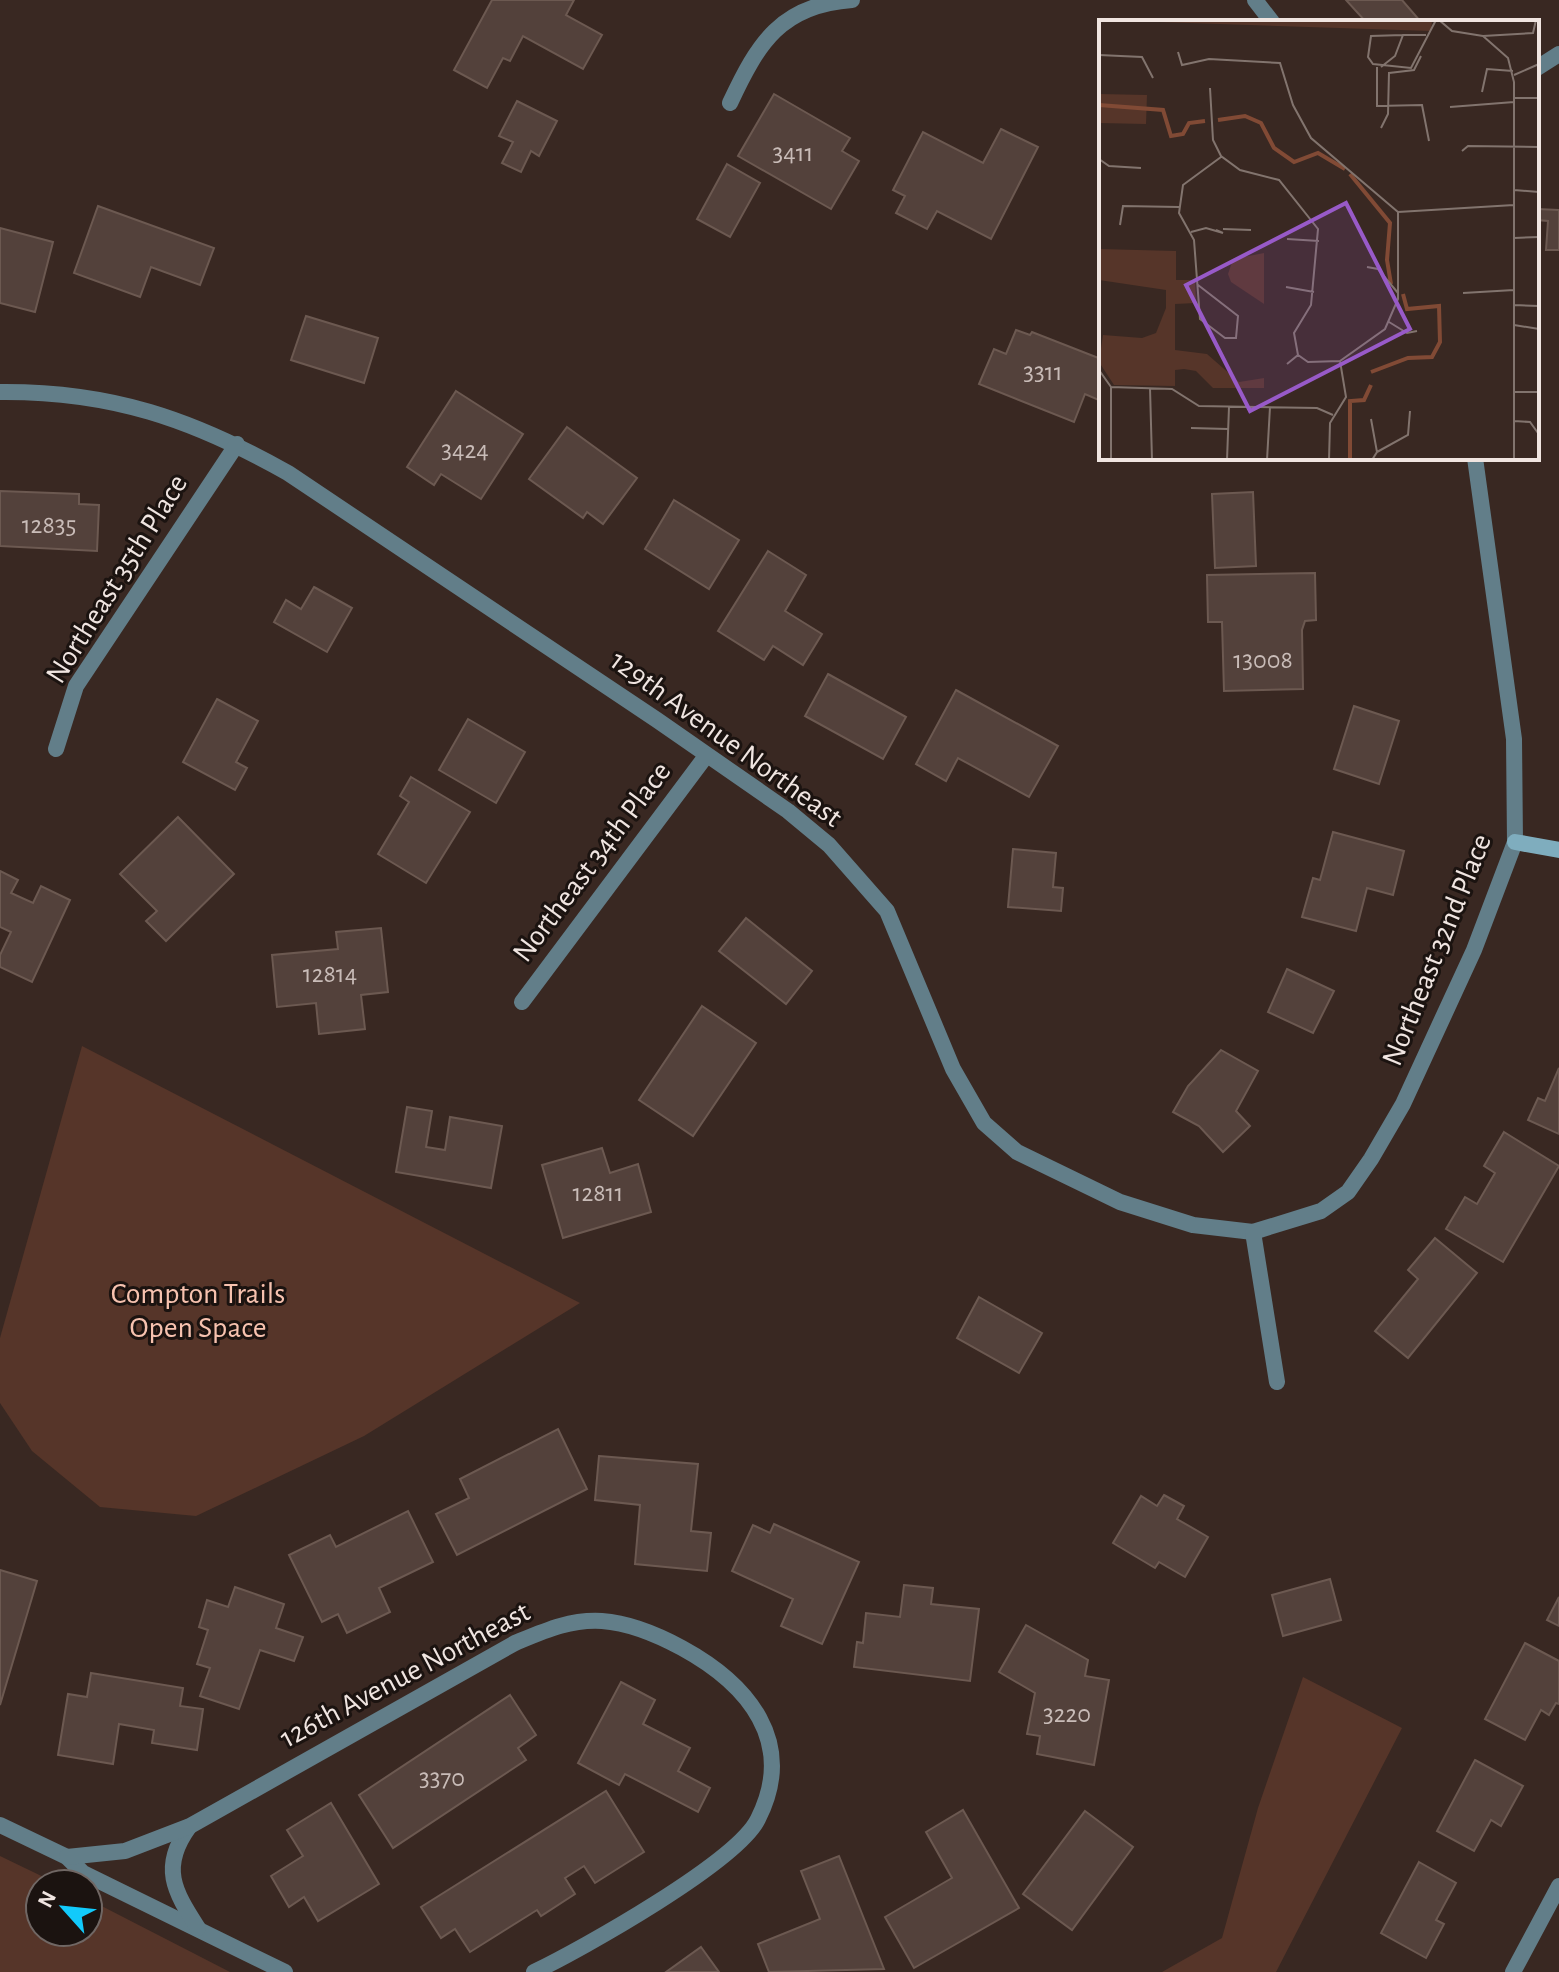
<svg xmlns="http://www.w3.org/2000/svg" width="1559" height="1972" font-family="'Alegreya Sans',sans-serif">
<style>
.green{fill:#563529}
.building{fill:#53413b;stroke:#6c5951;stroke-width:2}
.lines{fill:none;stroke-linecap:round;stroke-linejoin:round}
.street{stroke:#627e89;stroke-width:16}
.secondary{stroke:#7fadbe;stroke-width:16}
.labels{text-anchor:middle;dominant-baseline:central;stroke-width:6;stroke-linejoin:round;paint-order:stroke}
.number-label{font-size:26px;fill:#c9bcb8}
.street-label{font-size:30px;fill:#f0e5e1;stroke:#1b1310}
.park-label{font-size:30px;fill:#f7c2af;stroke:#1b1310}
.inset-river{fill:none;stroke:#814a35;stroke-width:4}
.inset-road{fill:none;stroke:#82746e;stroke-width:2}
.view{fill:#985ac8;fill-opacity:0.15;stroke:#985ac8;stroke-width:4}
.inset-edge{fill:none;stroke:#f0e5e1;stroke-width:4}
</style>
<rect width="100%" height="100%" fill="#392822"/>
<g class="green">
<polygon points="82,1046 580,1303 364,1436 196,1516 100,1507 32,1451 0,1403 0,1338"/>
<polygon points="1303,1677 1402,1728 1276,1972 1162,1972 1222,1938 1258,1808"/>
<polygon points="0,1856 58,1884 40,1884 40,1932 88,1932 88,1899 230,1972 0,1972"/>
</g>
<g class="building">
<polygon points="492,0 574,0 566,15 602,35 583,69 523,36 510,61 503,58 487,88 454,70"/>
<polygon points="1346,0 1402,0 1421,22 1366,22"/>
<polygon points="774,94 850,138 842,151 859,161 831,209 738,156"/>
<polygon points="517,101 557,121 539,156 531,151 521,172 502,163 513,142 499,136"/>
<polygon points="1001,129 1038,147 991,239 937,211 927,229 896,213 905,196 893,190 923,132 983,163"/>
<polygon points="727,164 760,183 730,237 697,219"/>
<polygon points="98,206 214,248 200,285 151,267 140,297 74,273"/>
<polygon points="1537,209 1559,210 1559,250 1546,250 1548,221 1537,220"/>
<polygon points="0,228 53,242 35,312 0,303"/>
<polygon points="306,316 378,338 364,383 291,360"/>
<polygon points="1016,330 1030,335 1032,332 1101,359 1101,401 1085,394 1074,422 979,384 994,349 1006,354"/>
<polygon points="456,391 523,434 481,499 441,474 434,485 407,467"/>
<polygon points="567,427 637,478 603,524 587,512 583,518 529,479"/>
<polygon points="0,491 79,494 79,504 99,505 97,551 0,546"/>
<polygon points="1253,492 1256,566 1215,568 1212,494"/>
<polygon points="674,500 739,540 709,589 645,549"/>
<polygon points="768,551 806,575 785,611 822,634 803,665 773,646 764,660 718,631"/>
<polygon points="1315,573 1316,620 1305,621 1302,630 1303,689 1224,691 1222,622 1208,622 1207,575"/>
<polygon points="314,587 352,608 327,652 274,622 286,600 301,609"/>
<polygon points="828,674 906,717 883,759 805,716"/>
<polygon points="956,690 1058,746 1029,797 958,758 946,781 916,764"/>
<polygon points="217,699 258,721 236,762 247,768 235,790 183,762"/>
<polygon points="1354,706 1399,721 1379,784 1334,769"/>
<polygon points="468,719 525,752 496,803 439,770"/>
<polygon points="411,777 470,812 426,883 378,854 409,802 400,796"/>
<polygon points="178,817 234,874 166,941 146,921 157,911 120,874"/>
<polygon points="1333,832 1404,851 1393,895 1367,888 1356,931 1302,917 1313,878 1320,880"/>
<polygon points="1013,849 1056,853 1053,887 1063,888 1061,911 1008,907"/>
<polygon points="0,871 18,880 11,893 33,903 41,886 70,900 32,982 0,967 0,955 11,932 0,927"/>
<polygon points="746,918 812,971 786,1004 719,951"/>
<polygon points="381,928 388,992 361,995 365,1029 319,1034 316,1003 277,1007 272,955 338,949 336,932"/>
<polygon points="1287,969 1334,991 1313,1033 1268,1012"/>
<polygon points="702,1006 756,1043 693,1136 639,1100"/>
<polygon points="1221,1050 1258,1071 1236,1111 1250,1126 1223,1152 1199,1126 1173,1112 1188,1086"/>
<polygon points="1559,1068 1559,1134 1528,1120 1538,1098 1545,1101"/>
<polygon points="407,1107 432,1111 426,1147 445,1150 450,1117 502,1126 491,1188 396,1172"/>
<polygon points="1504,1132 1559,1166 1503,1262 1446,1229 1465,1197 1477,1204 1495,1173 1484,1166"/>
<polygon points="602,1148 610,1173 638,1164 651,1212 563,1238 542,1165"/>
<polygon points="1435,1238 1477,1273 1408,1358 1375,1331 1418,1279 1408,1270"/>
<polygon points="979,1297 1042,1333 1019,1373 957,1338"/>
<polygon points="558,1429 587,1489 457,1555 436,1514 469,1498 460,1479"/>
<polygon points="599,1456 698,1464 691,1531 711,1533 707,1571 635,1564 640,1505 595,1500"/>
<polygon points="1164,1495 1184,1506 1177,1519 1208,1537 1185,1577 1159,1562 1155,1568 1113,1543 1141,1496 1157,1506"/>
<polygon points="408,1511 433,1562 379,1588 390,1612 347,1633 338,1614 322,1622 289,1555 330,1535 336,1547"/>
<polygon points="774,1524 859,1562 822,1644 781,1626 793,1599 732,1571 753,1525 770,1533"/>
<polygon points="0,1570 37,1581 0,1705"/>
<polygon points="1330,1579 1341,1620 1283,1636 1272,1595"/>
<polygon points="904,1585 933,1588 931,1604 979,1609 970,1681 854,1667 857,1642 863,1643 866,1613 900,1617"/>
<polygon points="235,1587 284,1604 276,1628 303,1637 294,1661 260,1650 239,1709 200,1696 210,1668 197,1664 208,1630 199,1627 207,1600 228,1607"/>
<polygon points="1559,1597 1559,1626 1547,1620"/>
<polygon points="1026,1625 1088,1660 1085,1676 1109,1680 1094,1765 1037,1754 1040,1736 1027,1734 1035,1693 999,1672"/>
<polygon points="1525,1643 1559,1661 1559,1704 1556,1703 1549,1715 1541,1710 1525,1740 1485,1719"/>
<polygon points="91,1673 183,1688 180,1706 203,1709 197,1750 152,1743 154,1730 119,1724 113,1764 58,1755 68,1694 87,1697"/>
<polygon points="621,1682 655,1700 643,1724 690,1748 678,1771 710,1788 698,1812 625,1774 619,1785 578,1763"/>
<polygon points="510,1695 536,1735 518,1748 526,1760 393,1848 359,1795"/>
<polygon points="1475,1760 1523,1786 1501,1826 1491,1820 1474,1851 1437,1831"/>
<polygon points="606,1791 644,1852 595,1883 584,1866 565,1878 575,1894 541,1916 537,1910 470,1952 455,1929 441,1938 421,1907"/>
<polygon points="331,1803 379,1884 318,1921 304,1897 289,1907 271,1876 303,1856 287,1830"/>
<polygon points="963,1810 1019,1908 914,1968 885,1917 952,1878 926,1832"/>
<polygon points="1085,1811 1133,1847 1072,1930 1023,1894"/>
<polygon points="839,1856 884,1969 769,1972 758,1944 820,1919 801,1871"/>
<polygon points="1419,1862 1456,1883 1436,1920 1444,1924 1426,1958 1381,1933"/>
<polygon points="701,1947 719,1972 666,1972"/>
</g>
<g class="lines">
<g class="street">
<polyline points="1255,0 1272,22"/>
<polyline points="1537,68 1559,54"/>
<path d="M730 103C758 43 781 5 852 0"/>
<path d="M0 392C111 391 192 419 288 473L657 720 788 811 829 845 887 911 953 1069 984 1123 1017 1152 1120 1202 1193 1225 1253 1232"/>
<polyline points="56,749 76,686 237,444"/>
<polyline points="522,1002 706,756"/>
<polyline points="1277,1382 1253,1232 1321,1211 1348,1192 1371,1159 1403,1104 1474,950 1515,842 1514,739 1475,458"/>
<polyline points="0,1825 67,1857 83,1873 285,1972"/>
<path d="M189 1827C160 1867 174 1891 198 1928"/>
<path d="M67 1857 125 1851 190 1826 515 1643C544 1631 570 1619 602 1621 630 1623 658 1635 682 1648 748 1684 797 1742 758 1819 737 1862 582 1949 534 1972"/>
<polyline points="1513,1972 1559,1886"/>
</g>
<polyline class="secondary" points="1515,842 1559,850"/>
</g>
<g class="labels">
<g class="number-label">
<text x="793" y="153">3411</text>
<text x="1043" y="372">3311</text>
<text x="465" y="450">3424</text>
<text x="49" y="525">12835</text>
<text x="1263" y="660">13008</text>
<text x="330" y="974">12814</text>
<text x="598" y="1193">12811</text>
<text x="1067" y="1714">3220</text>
<text x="442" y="1778">3370</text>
</g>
<g class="street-label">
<text transform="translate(117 579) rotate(-58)">Northeast 35th Place</text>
<text transform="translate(726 739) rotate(36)">129th Avenue Northeast</text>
<text transform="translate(592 862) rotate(-53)">Northeast 34th Place</text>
<text transform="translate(1437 950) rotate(-68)">Northeast 32nd Place</text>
<text transform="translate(405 1675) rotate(-28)">126th Avenue Northeast</text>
</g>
<g class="park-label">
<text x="198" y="1294">Compton Trails<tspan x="198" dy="34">Open Space</tspan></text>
</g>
</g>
<g transform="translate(1099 20)">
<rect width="440" height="440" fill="#392822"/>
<path d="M0 0H333L332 11ZM0 74 48 75 47 104 0 103ZM0 229 77 231V260H96L97 283 76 284V330L108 334 140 362 165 358V368H114L97 351 85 349 76 350V366L15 365 0 342 4 315 43 318 57 313 67 288V270L0 260ZM165 233V284L132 262 129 254 134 239Z" fill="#563529"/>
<path class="inset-river" d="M0 85 64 90 72 116 84 114 90 103 106 101M119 100 146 96 162 103 175 128 195 142 219 133 246 149M251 154 291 203 288 240 292 264M272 352 309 338 333 337 341 322 340 286 308 289 304 274M251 440V381L265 380 272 365"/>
<path class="inset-road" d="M340 0 353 11 384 16 434 13 437 0M304 15 272 16 269 37 274 44 312 48 337 0M384 16 409 38 415 62V440M79 32 83 45 110 39 181 43 194 85 212 118 299 192M0 35 43 37 54 58M278 47V86L323 85 330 121M282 47 296 36 304 15H327M290 53 315 50 322 36M415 55 440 44M111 68 114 120 122 136 141 150 180 160 219 209 212 285 195 313 199 335M383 72 388 49 414 51M415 78H440M351 87 415 82M282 108 289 94 290 52M363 131 369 126 440 127M0 139 10 146 42 148M415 170 440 172M299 192 415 185M21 205 24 186 80 187M124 209 152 210M92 212 107 208 124 213 117 210M415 218 440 217M188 219 220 221M268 247 279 249 299 273M99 265 139 296 137 318H126L101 299 95 220 80 193 84 165 122 137M187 267 215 272M364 273 415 270M415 285 440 286M290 302 308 313 318 311M415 305 440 309M188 344 199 335 209 342 241 341 286 309 299 279V192M0 350 12 367V440M12 367 73 369 100 386 218 388 234 395M51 368 53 440M415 372H440M272 399 278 432 273 440M415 401 431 402 439 413M92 408 129 409M278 432 309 415 311 391M128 440 130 387M168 440 171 387M230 440 231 403 247 377 241 341"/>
<path class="view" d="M247 183 311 309 151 391 87 265Z"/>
<rect width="440" height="440" class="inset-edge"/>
</g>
<g transform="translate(64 1908) rotate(297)"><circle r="38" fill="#1b1310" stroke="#706764" stroke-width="2"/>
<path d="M0-6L14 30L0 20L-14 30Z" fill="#12cafb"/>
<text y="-12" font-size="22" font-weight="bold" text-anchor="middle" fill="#f0e5e1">N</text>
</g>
</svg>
